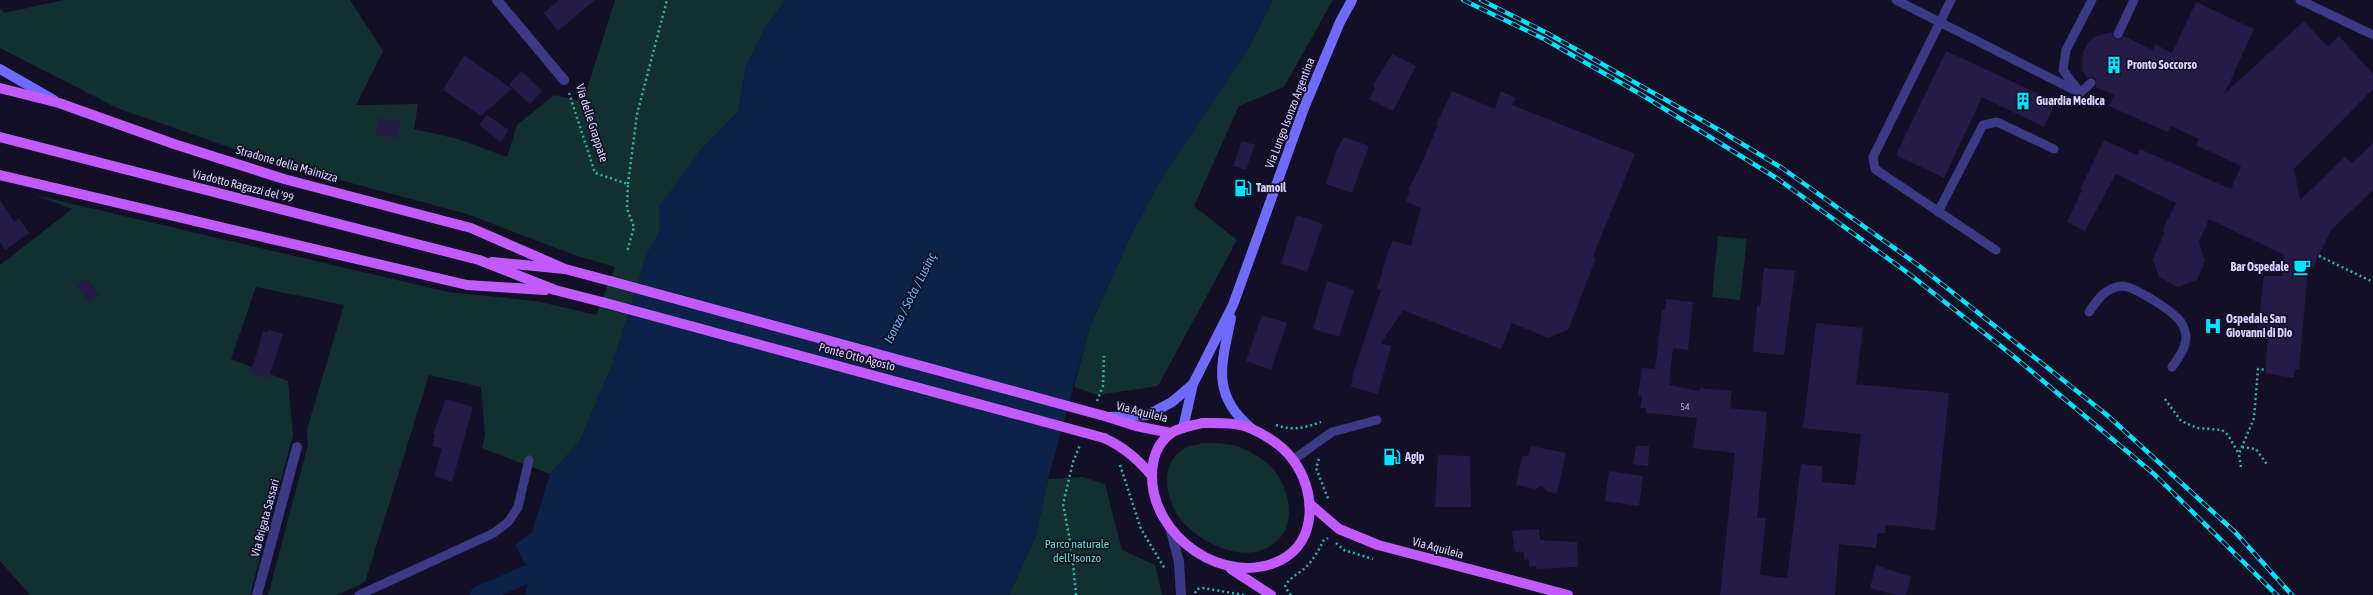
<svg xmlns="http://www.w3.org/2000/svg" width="2373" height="595" font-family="'Asap Condensed',sans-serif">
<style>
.green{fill:#12302f}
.water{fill:#0c2248}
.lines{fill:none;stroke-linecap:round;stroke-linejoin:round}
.canal{stroke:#0c2248;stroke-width:18}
.building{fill:#241b47}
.path{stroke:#2fb8b0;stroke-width:2.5;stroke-dasharray:2 3;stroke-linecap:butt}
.service{stroke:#3d3a85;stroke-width:9}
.minor{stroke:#3d3a85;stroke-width:10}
.secondary{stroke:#6f6bff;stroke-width:10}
.primary{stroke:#c25bff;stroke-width:10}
.rail-casing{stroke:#00e5ff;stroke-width:4.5}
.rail{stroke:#130f26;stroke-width:3;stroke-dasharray:9;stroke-linecap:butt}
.primary-bridge{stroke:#c25bff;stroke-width:10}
.labels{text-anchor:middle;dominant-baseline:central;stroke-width:3.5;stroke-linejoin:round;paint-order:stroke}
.number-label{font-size:10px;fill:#aca6d1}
.poi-label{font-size:12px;font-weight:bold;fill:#d9d4ff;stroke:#130f26;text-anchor:start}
.street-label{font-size:12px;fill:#d9d4ff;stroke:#130f26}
.park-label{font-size:12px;fill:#5fe0c0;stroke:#130f26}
.water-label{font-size:13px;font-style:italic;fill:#62b6ff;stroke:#130f26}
</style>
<rect width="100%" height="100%" fill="#130f26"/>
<g class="green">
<polygon points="63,0 350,0 383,51 356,105 418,104 414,129 458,139 507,157 517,125 554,95 583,102 615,0 786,0 765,28 746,67 738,112 700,151 660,207 659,232 646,257 613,363 580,441 550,474 482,448 485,435 481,387 429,375 365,582 337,595 268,595 308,445 307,429 344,305 256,287 231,359 288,381 293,435 250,595 30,595 0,561 0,265 72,209 35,195 448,292 536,301 596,315 615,267 577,256 467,214 269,161 117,108 0,48 0,9 5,13"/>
<polygon points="1273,0 1333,0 1284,87 1239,106 1194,206 1237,240 1158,386 1098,395 1074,387 1090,326 1132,233 1161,179 1248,49"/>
<polygon points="1718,236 1747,239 1740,300 1712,297"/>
<path d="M1202 443C1215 443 1232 443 1244 449 1255 454 1270 463 1277 474 1294 500 1296 538 1262 550 1236 560 1198 541 1181 520 1166 501 1159 465 1182 450 1187 446 1196 445 1202 443Z"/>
<polygon points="1083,477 1105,484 1122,550 1155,565 1162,595 1009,595 1036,535 1048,479"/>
</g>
<polygon class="water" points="786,0 1273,0 1248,49 1161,179 1132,233 1090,326 1048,479 1036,535 1009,595 525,595 530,573 515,545 532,532 550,474 580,441 613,363 646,257 659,232 659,207 700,151 738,112 746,67 765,28"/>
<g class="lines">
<polyline class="canal" points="479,595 530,573 554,572"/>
</g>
<g class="building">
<polygon points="559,0 595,0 558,31 544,13"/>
<polygon points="2196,2 2254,29 2225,93 2304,21 2328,47 2339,36 2373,74 2373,89 2294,169 2300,200 2345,157 2352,163 2373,143 2373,190 2331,230 2313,268 2308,268 2299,370 2295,369 2294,378 2265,373 2268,339 2257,337 2264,276 2282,276 2284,255 2209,219 2199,242 2205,261 2197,280 2178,287 2159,277 2153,259 2165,232 2162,231 2176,203 2116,174 2085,231 2067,222 2082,190 2080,189 2104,140 2137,155 2140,149 2231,189 2241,166 2196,145 2199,139 2171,126 2167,132 2109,106 2114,95 2096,87 2096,79 2092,77 2087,78 2082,69 2083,52 2088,43 2094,37 2111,32 2116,40 2121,39 2124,36 2153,50 2155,44 2172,53"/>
<polygon points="1946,51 2056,102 2044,127 1982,97 1944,178 1896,155"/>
<polygon points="1392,54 1416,66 1393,111 1369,99 1375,88 1373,86"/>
<polygon points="464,55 512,89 481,116 443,90"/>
<polygon points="521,71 542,91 530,104 509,85"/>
<polygon points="1452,91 1495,109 1501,91 1516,98 1512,105 1635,154 1593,256 1596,258 1568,330 1548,338 1512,323 1501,349 1403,310 1381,343 1391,346 1378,394 1351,387 1353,374 1381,290 1377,289 1388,252 1393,241 1411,246 1421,208 1406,202 1410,190 1408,190 1420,167 1438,125 1436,125"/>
<polygon points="487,115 509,130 501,142 479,125"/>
<polygon points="380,118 401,122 397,138 376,134"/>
<polygon points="1344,137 1369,146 1352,193 1326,184 1337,149"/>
<polygon points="1242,141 1255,145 1246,170 1233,166"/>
<polygon points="0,200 14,222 19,218 29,233 5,250 0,242"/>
<polygon points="1297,215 1323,224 1307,272 1281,263"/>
<polygon points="1764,268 1795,271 1784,355 1753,352 1757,306 1760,306"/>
<polygon points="87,278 100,295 89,303 77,286"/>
<polygon points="1327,281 1354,290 1339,337 1313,329"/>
<polygon points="1666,299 1693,302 1688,350 1673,348 1669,385 1699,391 1700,388 1732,391 1730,408 1767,412 1757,518 1766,518 1760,575 1787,578 1801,464 1822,466 1822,482 1855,485 1861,434 1803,428 1816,323 1863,328 1856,384 1949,393 1935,530 1886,525 1885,533 1878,533 1876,548 1839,544 1835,595 1720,595 1735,453 1693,448 1697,418 1646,413 1646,408 1640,408 1642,396 1638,395 1642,368 1655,369 1662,310 1665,310"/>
<polygon points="1262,315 1287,323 1271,370 1246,361"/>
<polygon points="269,330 283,334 269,378 251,373 263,331 267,333"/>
<polygon points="446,399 473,407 452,482 434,476 442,449 432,446 435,435 433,434"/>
<polygon points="1531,446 1566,453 1557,494 1546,491 1542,486 1535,489 1516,485 1522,456 1528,456"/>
<polygon points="1636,446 1649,446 1648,466 1633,464"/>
<polygon points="1438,455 1470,456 1471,507 1435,507"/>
<polygon points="1609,471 1643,476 1639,506 1605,501"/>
<polygon points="1539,529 1540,540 1577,542 1578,567 1536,569 1536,566 1529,567 1529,559 1524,560 1524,552 1515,552 1512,531"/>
<polygon points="1876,565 1911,577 1906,595 1895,595 1870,588"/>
</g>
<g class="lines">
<g class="path">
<polyline points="569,93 595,173 628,184 627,209 634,227 627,252"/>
<polyline points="628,184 637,114 667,0"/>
<polyline points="2319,256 2373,282"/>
<polyline points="2165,399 2181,421 2197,428 2222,430 2228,435 2239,454"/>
<polyline points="1097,401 1103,386 1104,356"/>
<path d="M1276 425C1293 431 1304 428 1321 422"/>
<polyline points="2242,447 2256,449 2268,466"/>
<polyline points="1319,459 1316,468 1329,501"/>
<polyline points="1120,465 1141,529 1165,569"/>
<polyline points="2241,467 2239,454 2254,418 2258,369 2265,370"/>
<polyline points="1336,543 1344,550 1373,559"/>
<polyline points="1195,593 1197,589 1203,588 1244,595"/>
<polyline points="1076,595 1072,552 1063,504 1073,462 1080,445"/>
<path d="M1291 595 1285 587C1288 578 1299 574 1306 567 1313 560 1319 550 1323 541L1328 538"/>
</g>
<g class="service">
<polyline points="1896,0 2080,93"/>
<polyline points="1951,0 1873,157 1875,169 1996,250"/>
<polyline points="2300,0 2373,35"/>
<polyline points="2118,34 2134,0"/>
<polyline points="2091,83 2080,93 2063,70 2066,50 2092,0"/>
<polyline points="1938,212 1983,125 1997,122 2054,149"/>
<path d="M2089 312C2097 300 2106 287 2122 286 2134 286 2174 312 2181 322 2183 325 2186 333 2186 337 2186 348 2178 359 2172 367"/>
<polyline points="1293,460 1332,432 1377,420"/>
<polyline points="359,595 494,533 509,521 518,507 529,460"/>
</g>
<g class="minor">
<polyline points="497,0 564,80"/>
<polyline points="1171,531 1179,562 1181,595"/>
<polyline points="257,595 297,447"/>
</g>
<g class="secondary">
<polyline points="0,69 54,100"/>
<path d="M1231 318C1222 363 1210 394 1251 428"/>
<polyline points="1110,417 1148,415 1172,402 1193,384"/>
<polyline points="1183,428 1193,384 1233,305 1304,108 1340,22 1352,0"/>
</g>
<g class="primary">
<polyline points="0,88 59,103 174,144 284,179 471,228 565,269"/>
<polyline points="0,137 479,260 555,290 602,302"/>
<polyline points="0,175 467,285 545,290"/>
<polyline points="492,262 565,269 610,281"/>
<polyline points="1108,417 1136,426 1171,433"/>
<path d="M1202 423C1217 423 1238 422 1252 429 1267 436 1284 447 1293 460 1316 490 1318 541 1281 560 1225 588 1152 537 1152 476 1152 460 1157 444 1170 434 1178 427 1192 426 1202 423Z"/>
<path d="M1104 438C1124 447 1138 459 1152 476"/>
<polyline points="1311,505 1339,529 1378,545 1568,595"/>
<polyline points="1231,569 1271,595"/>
</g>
<g class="rail-casing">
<g id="rail">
<polyline points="1463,0 1544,39 1642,95 1778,179 1908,273 2012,355 2154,474 2277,595"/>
<polyline points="1481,0 1547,33 1721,131 1782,168 1918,265 2107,415 2235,532 2292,595"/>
</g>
</g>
<use href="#rail" class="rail"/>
<g class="primary-bridge">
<polyline points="610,281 1108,417"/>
<polyline points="602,302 1104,438"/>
</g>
</g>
<defs>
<g id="building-bare" transform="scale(1.38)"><path d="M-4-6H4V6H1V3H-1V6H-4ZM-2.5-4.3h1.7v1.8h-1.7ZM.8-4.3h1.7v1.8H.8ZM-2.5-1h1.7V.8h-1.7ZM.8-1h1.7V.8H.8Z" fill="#00e5ff" stroke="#130f26" stroke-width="2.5" paint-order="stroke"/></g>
<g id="fuel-bare" transform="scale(1.38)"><path d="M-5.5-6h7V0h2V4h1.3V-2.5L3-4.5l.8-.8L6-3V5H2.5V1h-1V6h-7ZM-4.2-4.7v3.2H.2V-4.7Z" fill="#00e5ff" stroke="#130f26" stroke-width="2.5" paint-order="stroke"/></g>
<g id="cafe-bare" transform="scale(1.38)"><path d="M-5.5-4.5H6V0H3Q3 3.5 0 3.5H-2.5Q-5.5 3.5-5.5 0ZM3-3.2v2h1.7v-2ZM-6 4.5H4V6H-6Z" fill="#00e5ff" stroke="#130f26" stroke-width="2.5" paint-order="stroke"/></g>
<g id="hospital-bare" transform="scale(1.38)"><path d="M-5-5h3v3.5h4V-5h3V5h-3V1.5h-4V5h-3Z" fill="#00e5ff" stroke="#130f26" stroke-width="2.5" paint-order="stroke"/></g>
</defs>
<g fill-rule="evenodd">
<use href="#building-bare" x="2114" y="65"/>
<use href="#building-bare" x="2023" y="101"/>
<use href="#fuel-bare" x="1243" y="188"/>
<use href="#cafe-bare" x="2302" y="267"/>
<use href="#hospital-bare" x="2213" y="326"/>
<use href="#fuel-bare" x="1392" y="457"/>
</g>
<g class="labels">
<g class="number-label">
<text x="1685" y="406">54</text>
</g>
<g class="poi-label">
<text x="2127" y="65">Pronto Soccorso</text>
<text x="2036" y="101">Guardia Medica</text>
<text x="1256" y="188">Tamoil</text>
<text x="2289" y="267" text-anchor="end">Bar Ospedale</text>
<text x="2226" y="319">Ospedale San<tspan x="2226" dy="14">Giovanni di Dio</tspan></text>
<text x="1405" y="457">Agip</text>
</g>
<g class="street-label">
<text transform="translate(1290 113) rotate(-69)">Via Lungo Isonzo Argentina</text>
<text transform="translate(592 123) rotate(72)">Via delle Grappate</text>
<text transform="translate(287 164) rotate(16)">Stradone della Mainizza</text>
<text transform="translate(243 186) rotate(14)">Viadotto Ragazzi del '99</text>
<text transform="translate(857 357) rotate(15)">Ponte Otto Agosto</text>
<text transform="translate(1142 412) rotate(14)">Via Aquileia</text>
<text transform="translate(265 518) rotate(-75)">Via Brigata Sassari</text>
<text transform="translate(1438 548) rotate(15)">Via Aquileia</text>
</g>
<g class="park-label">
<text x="1077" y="544">Parco naturale<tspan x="1077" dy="14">dell'Isonzo</tspan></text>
</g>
<g class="water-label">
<text transform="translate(910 298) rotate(-63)">Isonzo / Soča / Lusinç</text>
</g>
</g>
</svg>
